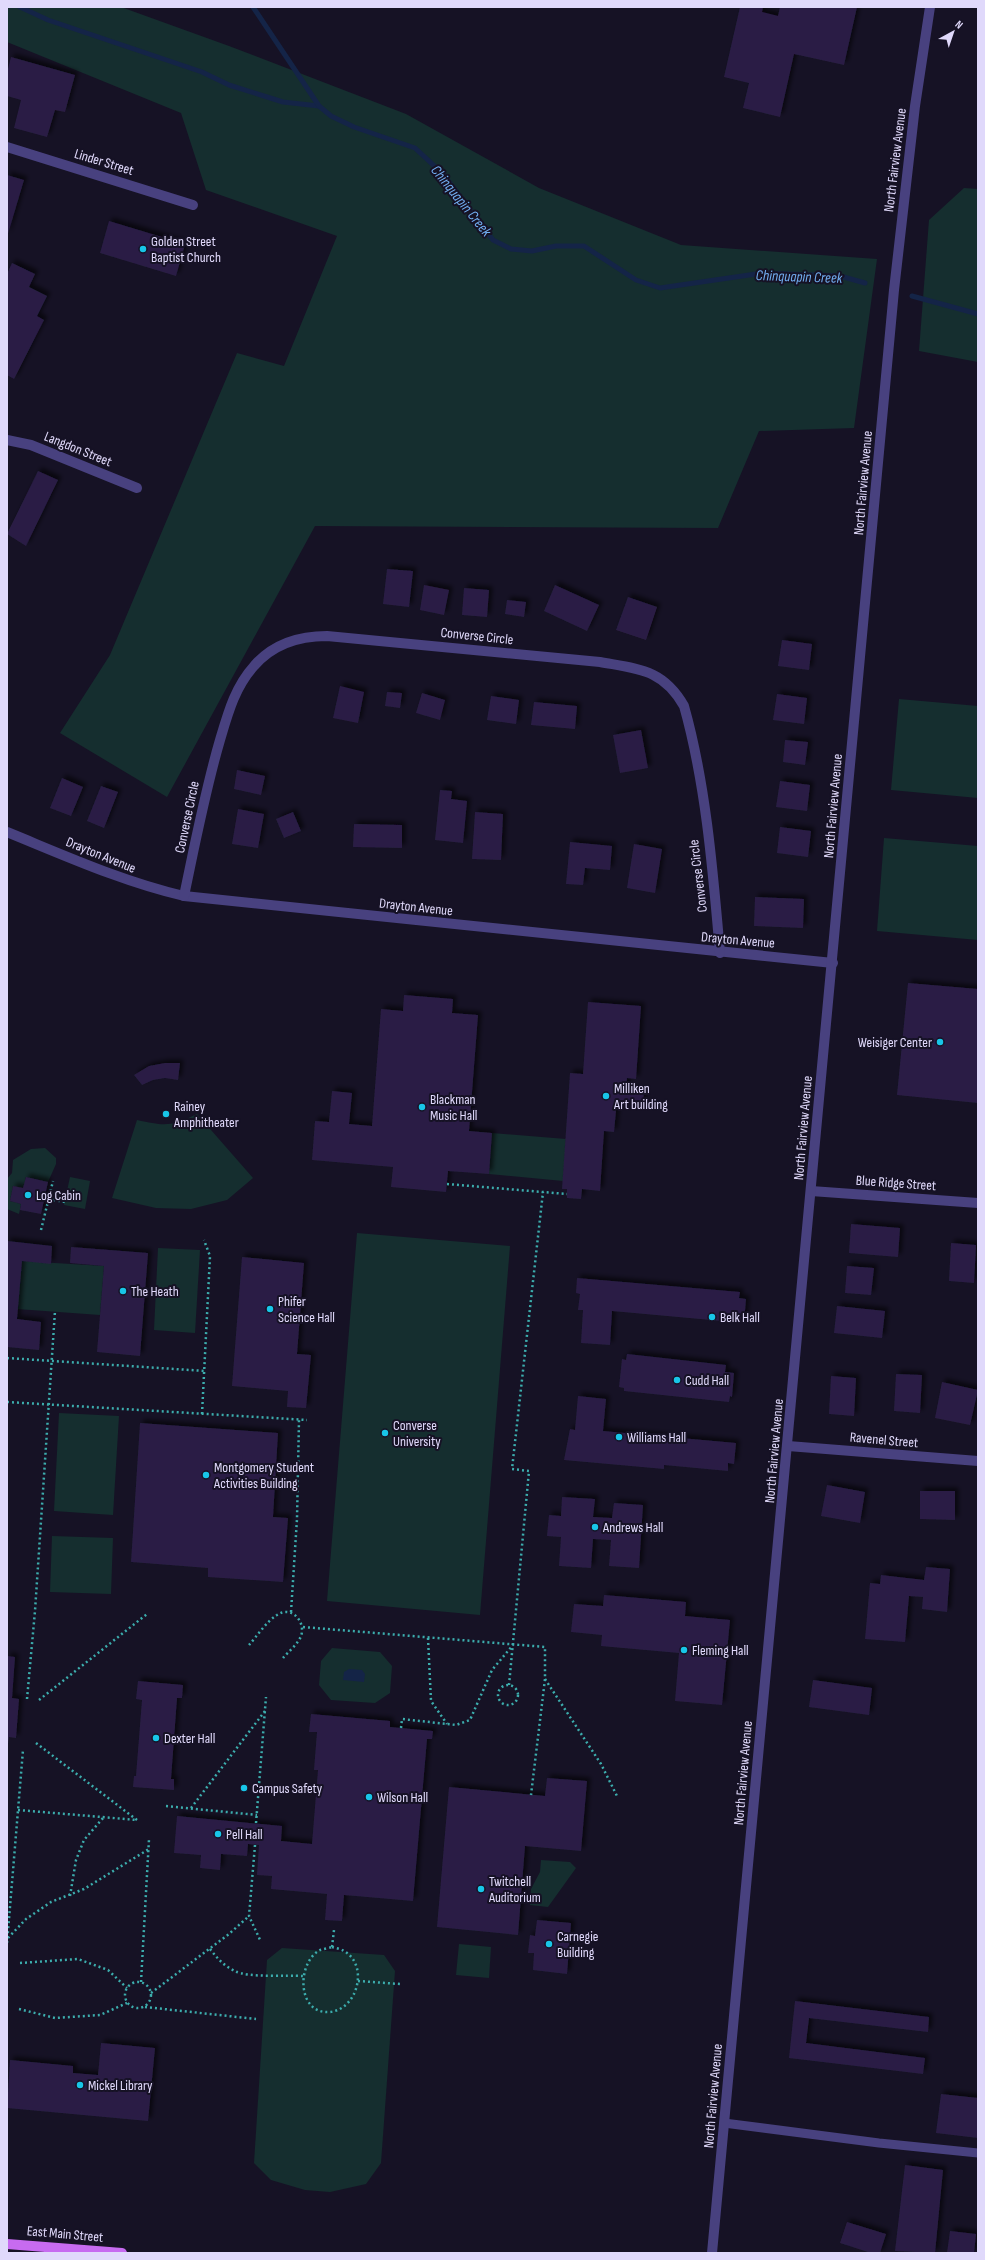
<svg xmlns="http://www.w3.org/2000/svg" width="985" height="2260" font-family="'Sofia Sans Condensed',sans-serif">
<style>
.green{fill:#152e2f}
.water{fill:#142447}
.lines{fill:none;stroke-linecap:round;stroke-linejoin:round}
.stream{stroke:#142447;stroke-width:5}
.building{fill:#291f44;filter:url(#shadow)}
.path{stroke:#3cadad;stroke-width:2.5;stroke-dasharray:2 3;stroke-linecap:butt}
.service{stroke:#48417f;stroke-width:9}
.minor{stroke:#48417f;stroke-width:10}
.tertiary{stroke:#48417f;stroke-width:10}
.primary{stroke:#c76bf0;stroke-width:10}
.poi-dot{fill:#18c6e8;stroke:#161225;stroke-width:1.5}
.labels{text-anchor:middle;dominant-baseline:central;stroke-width:4;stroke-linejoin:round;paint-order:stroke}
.street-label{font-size:14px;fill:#e0d9fb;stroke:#161225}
.poi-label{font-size:14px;fill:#e0d9fb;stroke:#161225;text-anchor:start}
.water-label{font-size:15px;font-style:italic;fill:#72aef1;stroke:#161225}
</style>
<defs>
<filter id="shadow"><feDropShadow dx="3.5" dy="-3.5" stdDeviation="2" flood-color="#0009"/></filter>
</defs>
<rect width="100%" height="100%" fill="#161225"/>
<g class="green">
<polygon points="7,7 121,7 229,46 406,114 539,188 681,245 877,259 854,428 759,431 718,528 315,526 167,797 60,733 110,655 237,353 284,366 337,236 206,190 181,113 7,42"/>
<polygon points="964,188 978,189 978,362 919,351 929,220"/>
<polygon points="899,699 978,706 978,798 891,790"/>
<polygon points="884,838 978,846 978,940 877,931"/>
<path d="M197 1114 253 1178 227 1200 191 1209 156 1208 112 1198 137 1120C165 1126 170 1127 197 1114Z"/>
<polygon points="492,1133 566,1139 563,1181 489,1174"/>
<polygon points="45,1148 56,1158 56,1164 48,1182 26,1177 23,1188 13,1186 10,1201 21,1204 19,1214 7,1209 7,1179 12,1173 13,1160 31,1149"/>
<polygon points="70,1177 90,1181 85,1209 64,1205"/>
<polygon points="357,1233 510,1246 480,1615 327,1601"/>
<polygon points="158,1248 200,1250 195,1333 154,1330"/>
<polygon points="22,1261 104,1266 100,1315 17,1309"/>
<polygon points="59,1413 119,1416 113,1515 54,1511"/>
<polygon points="52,1536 113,1538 111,1594 50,1592"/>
<polygon points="332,1648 380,1652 392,1666 390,1693 375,1703 331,1700 319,1685 321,1661"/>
<polygon points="541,1860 570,1862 576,1868 548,1907 530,1905 531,1889 540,1872"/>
<polygon points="459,1944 491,1947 489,1978 456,1975"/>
<polygon points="282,1948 384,1955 395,1971 381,2163 366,2184 330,2192 305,2190 271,2180 254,2163 267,1960"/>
</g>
<polygon class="water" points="349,1669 362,1670 365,1674 364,1682 343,1680 344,1672"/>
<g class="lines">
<g class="stream">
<polyline points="20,7 48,20 202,72 229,85 283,102 319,106"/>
<polyline points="253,7 319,106 331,116 354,127 415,148 443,174 493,240 511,249 532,251 556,246 584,246 636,280 660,288 763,273 840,276 865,283"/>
<polyline points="912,296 978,314"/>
</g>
</g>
<g class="building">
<polygon points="740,7 763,7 762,12 778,16 780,7 857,7 844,65 794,54 780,117 743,108 749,83 724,77"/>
<polygon points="11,57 75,75 65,112 55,110 47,137 14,128 21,100 7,96 7,73"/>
<polygon points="7,175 24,180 7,237"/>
<polygon points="109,221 185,244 176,276 100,253"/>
<polygon points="12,263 35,274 29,287 47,296 37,316 44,320 14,379 7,375 7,274"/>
<polygon points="38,471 58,480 26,546 7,534"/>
<polygon points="387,569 413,571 409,607 383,604"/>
<polygon points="424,585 449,590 444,615 420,610"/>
<polygon points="555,585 599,605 587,631 544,611"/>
<polygon points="464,588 489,590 487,617 462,615"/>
<polygon points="628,597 657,607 646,640 616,630"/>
<polygon points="507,600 526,602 524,617 505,614"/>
<polygon points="782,640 812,644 809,670 778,666"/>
<polygon points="340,686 364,692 358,723 333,718"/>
<polygon points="387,692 402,693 400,708 385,706"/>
<polygon points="422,693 445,700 440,720 416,713"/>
<polygon points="777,694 807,698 804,724 773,720"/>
<polygon points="491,696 519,700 516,724 487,720"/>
<polygon points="534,702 577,706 575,729 531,725"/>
<polygon points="641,730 648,768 620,773 613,735"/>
<polygon points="785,740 808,742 805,765 783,762"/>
<polygon points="237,770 265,776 261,795 234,789"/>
<polygon points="62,778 83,787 71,816 50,808"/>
<polygon points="780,781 810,785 807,811 776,807"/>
<polygon points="101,786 118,792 104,828 87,821"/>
<polygon points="440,790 452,791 451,799 467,801 463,843 435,840"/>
<polygon points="238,809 264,814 258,848 232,844"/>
<polygon points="293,812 301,831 284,838 276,819"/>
<polygon points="475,812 503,814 501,860 472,859"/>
<polygon points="354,824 402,825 402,848 353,847"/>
<polygon points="780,827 811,831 808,857 777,853"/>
<polygon points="570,842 612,846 610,870 585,868 583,885 566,884"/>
<polygon points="634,844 662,849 655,893 627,888"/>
<polygon points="755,897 804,899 803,928 754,926"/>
<polygon points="908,983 978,989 978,1103 897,1095"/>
<polygon points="404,995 453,999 452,1013 478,1015 469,1131 492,1133 489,1174 448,1171 446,1192 391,1187 393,1167 312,1160 315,1121 329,1122 332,1091 352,1093 349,1124 372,1126 381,1009 403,1011"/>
<polygon points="588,1002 641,1006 636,1079 627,1078 626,1090 644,1091 643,1102 617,1100 614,1132 604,1131 600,1191 582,1189 581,1199 567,1198 567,1189 562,1189 570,1073 583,1074"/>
<polygon points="165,1063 180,1063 178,1080 165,1078 153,1080 142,1085 134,1075 149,1066"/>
<polygon points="26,1177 48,1182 41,1214 20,1210 21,1204 10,1201 13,1186 23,1188"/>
<polygon points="851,1224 900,1228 898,1257 849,1253"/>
<polygon points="7,1241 52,1246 51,1264 22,1261 17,1319 41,1322 39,1350 7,1347"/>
<polygon points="951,1243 976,1245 974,1283 949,1281"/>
<polygon points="71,1247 148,1253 140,1356 97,1352 104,1266 70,1263"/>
<polygon points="242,1257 304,1263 297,1354 311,1355 306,1408 287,1407 288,1391 232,1386"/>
<polygon points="847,1266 874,1268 871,1295 845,1293"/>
<polygon points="577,1278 740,1292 739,1298 746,1299 744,1323 612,1311 610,1345 581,1343 583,1310 578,1310 580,1294 576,1293"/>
<polygon points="837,1306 885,1311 882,1338 834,1333"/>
<polygon points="627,1354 726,1365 725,1372 734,1373 732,1397 730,1396 729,1402 624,1391 624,1388 619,1387 622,1359 626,1360"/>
<polygon points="896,1374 922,1375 920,1413 894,1411"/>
<polygon points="831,1376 856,1378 854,1416 829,1414"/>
<polygon points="942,1382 978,1390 970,1425 935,1418"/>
<polygon points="578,1396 606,1399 603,1431 736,1443 734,1464 728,1463 728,1471 664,1465 664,1469 564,1460 570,1429 575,1430"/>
<polygon points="140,1423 278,1433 273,1517 288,1518 283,1582 208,1577 208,1568 131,1562"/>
<polygon points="827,1485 865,1492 860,1523 821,1516"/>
<polygon points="920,1491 955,1491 955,1520 920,1519"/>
<polygon points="562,1497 595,1499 593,1517 612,1518 614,1503 643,1505 639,1568 609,1566 611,1540 593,1539 591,1568 559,1566 561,1537 547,1536 549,1515 561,1516"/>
<polygon points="926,1567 950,1569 947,1612 922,1609 923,1597 909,1596 905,1642 865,1639 870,1583 880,1584 881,1575 924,1580"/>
<polygon points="604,1595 686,1602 685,1616 730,1620 722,1705 675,1701 679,1653 601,1646 602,1635 571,1632 574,1604 603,1606"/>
<polygon points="7,1656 15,1657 12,1698 19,1699 16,1738 9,1737 8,1744"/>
<polygon points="813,1680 872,1688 869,1715 809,1707"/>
<polygon points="138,1681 183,1685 182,1698 177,1698 171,1779 174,1779 174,1790 133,1787 134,1776 136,1776 142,1700 136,1699"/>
<polygon points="311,1714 390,1721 390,1727 433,1731 432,1739 427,1739 413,1901 344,1895 342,1921 325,1920 327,1894 271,1889 272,1876 257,1875 259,1845 248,1844 247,1856 221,1854 220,1870 200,1868 201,1855 174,1853 177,1816 282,1826 281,1841 312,1844 318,1770 314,1770 317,1732 309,1732"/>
<polygon points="547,1778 587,1781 581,1851 525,1846 518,1935 437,1927 449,1787 545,1796"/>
<polygon points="537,1920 571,1923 567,1974 533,1970 534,1953 528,1953 530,1935 535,1936"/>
<polygon points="795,2001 929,2017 928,2032 809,2018 806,2043 925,2058 923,2074 789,2058"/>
<polygon points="101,2043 155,2048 148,2121 7,2108 10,2060 73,2066 73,2073 98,2075"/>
<polygon points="941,2094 978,2098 978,2138 936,2133"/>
<polygon points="905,2165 943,2170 935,2253 895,2251"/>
<polygon points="847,2222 886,2234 880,2253 871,2253 840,2243"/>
<polygon points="950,2231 976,2234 974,2253 947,2253"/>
</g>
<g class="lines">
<g class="path">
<polyline points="447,1184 567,1194"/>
<polyline points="48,1199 65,1202"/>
<polyline points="41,1230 53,1181"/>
<polyline points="7,1358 205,1371"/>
<polyline points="7,1402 307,1420"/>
<polyline points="202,1414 210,1256 204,1240"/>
<polyline points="291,1612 297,1519 299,1420"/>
<polyline points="303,1627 545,1647 545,1679 531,1795"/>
<polyline points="428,1638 431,1701 447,1724"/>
<path d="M249 1645C257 1636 267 1621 277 1615 292 1605 306 1622 301 1636 298 1644 288 1652 283 1658"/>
<polyline points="545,1679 601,1764 618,1798"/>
<circle cx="508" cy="1695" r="10"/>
<polyline points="509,1685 529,1471 512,1469 543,1192"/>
<polyline points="27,1699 35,1611 55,1311"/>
<polyline points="39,1700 147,1614"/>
<polyline points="401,1728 402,1719 456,1725 470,1720 492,1670 513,1645"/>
<polyline points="36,1743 137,1820"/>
<polyline points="166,1806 257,1815"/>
<polyline points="191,1808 265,1711"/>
<polyline points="18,1810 137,1820"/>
<polyline points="256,1823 266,1697"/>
<polyline points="255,1845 249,1916 261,1942"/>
<polyline points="70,1896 76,1860 84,1840 103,1818"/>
<polyline points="8,1938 26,1919 51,1902 84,1889 149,1849"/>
<polyline points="7,1943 23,1750"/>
<path d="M332 1947C336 1948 341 1949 344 1951 369 1965 358 2009 330 2012 297 2015 296 1963 320 1950 324 1949 329 1948 332 1947Z"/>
<polyline points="332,1947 334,1930"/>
<path d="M210 1949C217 1958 224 1966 235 1971 248 1978 287 1975 303 1976"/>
<polyline points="20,1963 78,1959 108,1970 127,1988"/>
<polyline points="358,1981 400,1984"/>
<circle cx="138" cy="1995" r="13"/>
<polyline points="141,1982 149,1839"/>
<polyline points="151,1993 229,1934 249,1916"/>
<polyline points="145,2007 256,2019"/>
<polyline points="19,2009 55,2018 100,2015 127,2003"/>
</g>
<polyline class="service" points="724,2123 879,2143 978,2153"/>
<g class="minor">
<polyline points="7,147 193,205"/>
<polyline points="7,440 31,445 137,488"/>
<path d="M7 832C66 856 121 881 184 896L833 963"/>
<path d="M184 896C195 844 205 791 220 740 228 713 235 687 254 666 273 644 299 636 327 636L600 662C638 669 663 669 684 706 706 784 713 872 720 953"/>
<polyline points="811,1191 978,1203"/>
<polyline points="788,1446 978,1461"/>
</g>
<polyline class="tertiary" points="712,2253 894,290 915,106 930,7"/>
<polyline class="primary" points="7,2244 122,2253"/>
</g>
<g class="poi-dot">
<circle cx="143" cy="249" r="4"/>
<circle cx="940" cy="1042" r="4"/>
<circle cx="606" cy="1096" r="4"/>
<circle cx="422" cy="1107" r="4"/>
<circle cx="166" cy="1114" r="4"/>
<circle cx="28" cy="1195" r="4"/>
<circle cx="123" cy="1291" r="4"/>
<circle cx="270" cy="1309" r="4"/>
<circle cx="712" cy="1317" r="4"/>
<circle cx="677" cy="1380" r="4"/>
<circle cx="385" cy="1433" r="4"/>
<circle cx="619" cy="1437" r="4"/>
<circle cx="206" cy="1475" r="4"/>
<circle cx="595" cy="1527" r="4"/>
<circle cx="684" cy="1650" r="4"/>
<circle cx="156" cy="1738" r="4"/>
<circle cx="244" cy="1788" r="4"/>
<circle cx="369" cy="1797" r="4"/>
<circle cx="218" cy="1834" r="4"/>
<circle cx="481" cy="1889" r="4"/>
<circle cx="549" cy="1944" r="4"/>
<circle cx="80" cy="2085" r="4"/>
</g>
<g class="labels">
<g class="street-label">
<text transform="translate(895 160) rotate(-83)">North Fairview Avenue</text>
<text transform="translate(104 162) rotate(17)">Linder Street</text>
<text transform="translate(78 449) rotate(22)">Langdon Street</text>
<text transform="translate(863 483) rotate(-85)">North Fairview Avenue</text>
<text transform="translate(477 636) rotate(6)">Converse Circle</text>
<text transform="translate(833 806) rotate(-85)">North Fairview Avenue</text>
<text transform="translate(187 817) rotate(-78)">Converse Circle</text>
<text transform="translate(101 855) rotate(22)">Drayton Avenue</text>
<text transform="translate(698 876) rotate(-97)">Converse Circle</text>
<text transform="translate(416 907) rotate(6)">Drayton Avenue</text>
<text transform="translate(738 940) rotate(5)">Drayton Avenue</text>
<text transform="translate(803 1128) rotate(-85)">North Fairview Avenue</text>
<text transform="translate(896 1183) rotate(4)">Blue Ridge Street</text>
<text transform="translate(884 1440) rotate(5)">Ravenel Street</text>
<text transform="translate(774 1451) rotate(-85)">North Fairview Avenue</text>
<text transform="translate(743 1773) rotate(-85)">North Fairview Avenue</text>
<text transform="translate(713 2096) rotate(-85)">North Fairview Avenue</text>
<text transform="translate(65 2234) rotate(5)">East Main Street</text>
</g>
<g class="poi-label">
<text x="151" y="241">Golden Street<tspan x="151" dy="16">Baptist Church</tspan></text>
<text x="932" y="1042" text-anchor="end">Weisiger Center</text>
<text x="614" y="1088">Milliken<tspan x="614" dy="16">Art building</tspan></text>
<text x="430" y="1099">Blackman<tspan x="430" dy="16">Music Hall</tspan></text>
<text x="174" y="1106">Rainey<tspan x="174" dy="16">Amphitheater</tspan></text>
<text x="36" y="1195">Log Cabin</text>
<text x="131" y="1291">The Heath</text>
<text x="278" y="1301">Phifer<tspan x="278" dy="16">Science Hall</tspan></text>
<text x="720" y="1317">Belk Hall</text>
<text x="685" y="1380">Cudd Hall</text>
<text x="393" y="1425">Converse<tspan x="393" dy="16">University</tspan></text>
<text x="627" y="1437">Williams Hall</text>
<text x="214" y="1467">Montgomery Student<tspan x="214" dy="16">Activities Building</tspan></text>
<text x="603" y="1527">Andrews Hall</text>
<text x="692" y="1650">Fleming Hall</text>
<text x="164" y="1738">Dexter Hall</text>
<text x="252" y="1788">Campus Safety</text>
<text x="377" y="1797">Wilson Hall</text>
<text x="226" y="1834">Pell Hall</text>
<text x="489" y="1881">Twitchell<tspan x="489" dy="16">Auditorium</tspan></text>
<text x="557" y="1936">Carnegie<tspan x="557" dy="16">Building</tspan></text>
<text x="88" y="2085">Mickel Library</text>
</g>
<g class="water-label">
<text transform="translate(461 201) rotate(51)">Chinquapin Creek</text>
<text transform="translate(799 277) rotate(2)">Chinquapin Creek</text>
</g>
</g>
<rect width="985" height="2260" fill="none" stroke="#e0d9fb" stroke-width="16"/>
<g transform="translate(953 32) rotate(40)" stroke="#161225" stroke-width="3" paint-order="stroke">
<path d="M0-3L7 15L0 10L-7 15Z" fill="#e0d9fb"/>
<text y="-6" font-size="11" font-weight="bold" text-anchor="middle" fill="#e0d9fb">N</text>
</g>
</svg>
